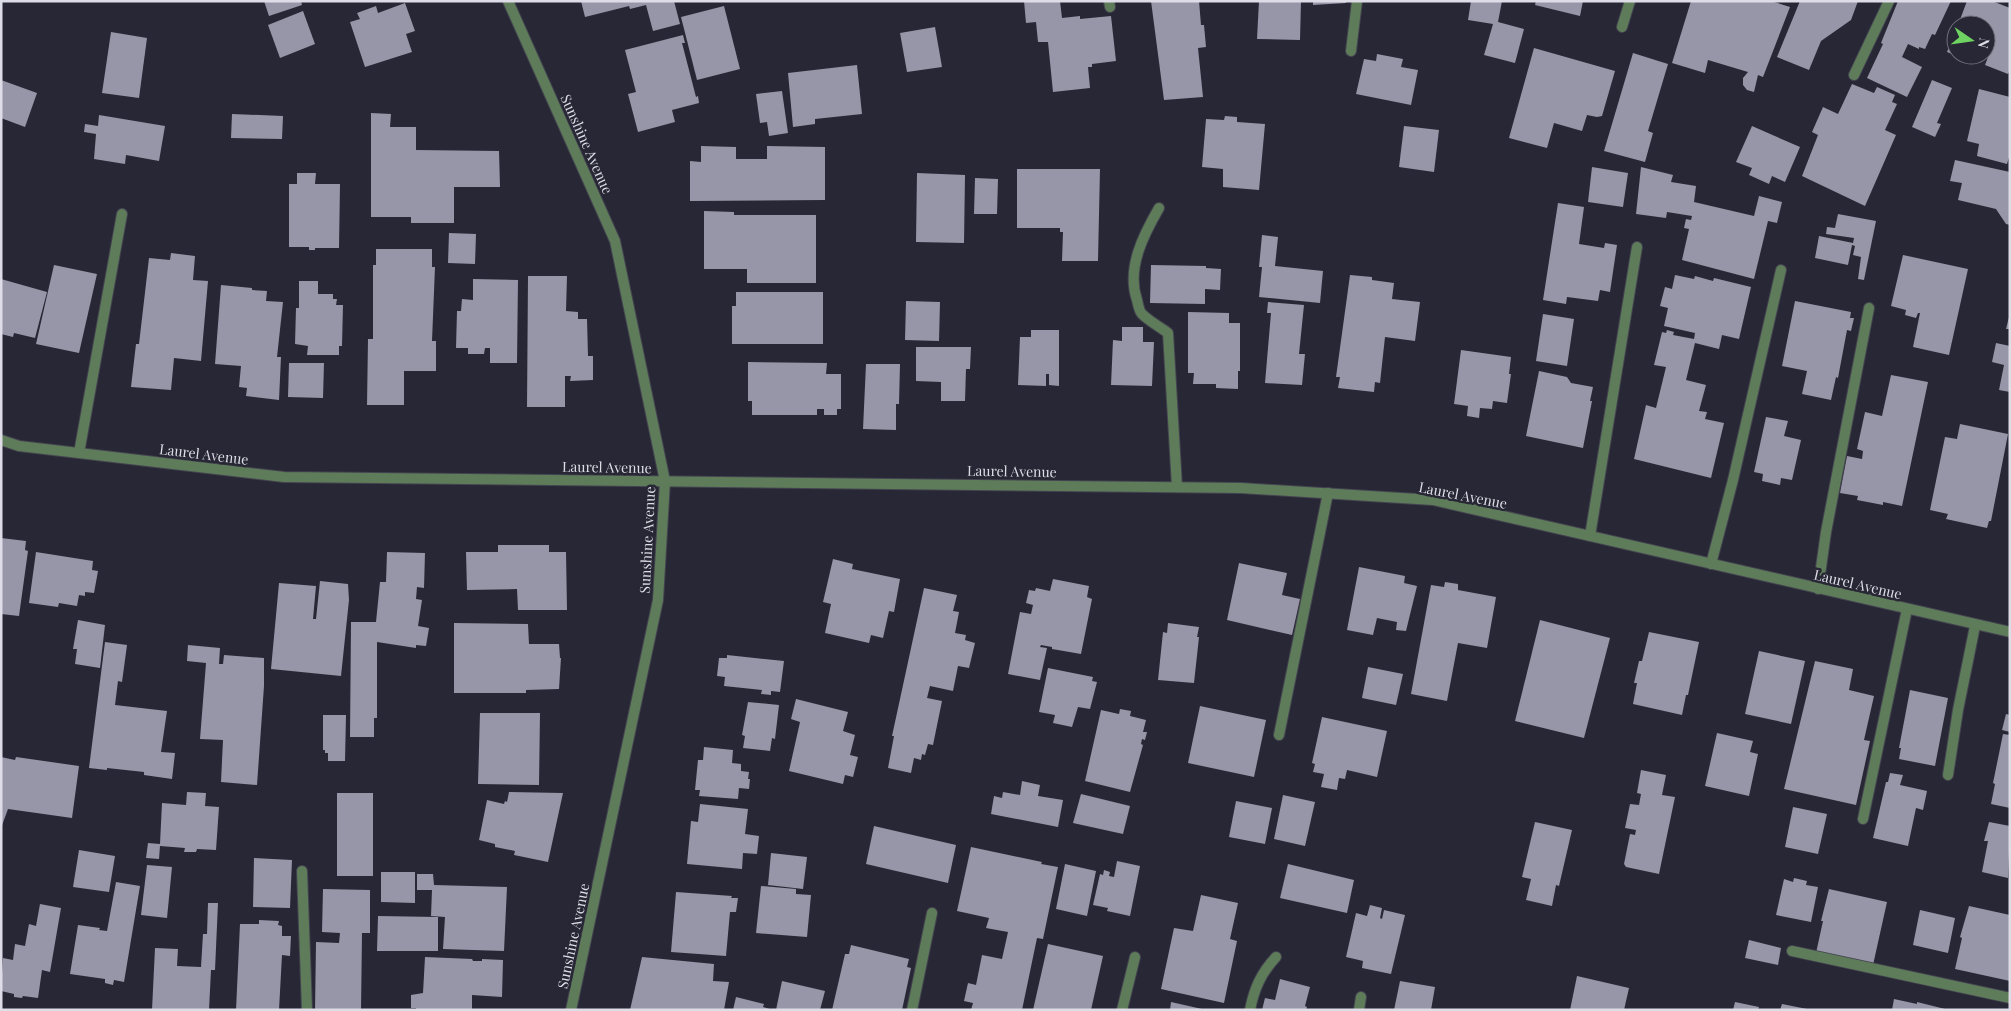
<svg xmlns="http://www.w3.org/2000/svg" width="2011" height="1011" font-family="'Playfair Display',serif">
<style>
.building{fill:#9796a8}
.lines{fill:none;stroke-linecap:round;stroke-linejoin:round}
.lane-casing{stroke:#444451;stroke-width:12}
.street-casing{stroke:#444451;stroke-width:12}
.lane{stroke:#5e7c59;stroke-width:10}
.street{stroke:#5e7c59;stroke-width:10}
.labels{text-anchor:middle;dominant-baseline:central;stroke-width:5;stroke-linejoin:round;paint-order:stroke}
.street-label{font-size:14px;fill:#dedde7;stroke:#272735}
</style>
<rect width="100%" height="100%" fill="#272735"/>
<g class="building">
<polygon points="264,1 301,1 302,5 269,16"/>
<polygon points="581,1 674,1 680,24 653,31 646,5 630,9 629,6 585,17"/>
<polygon points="1024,1 1060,1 1062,18 1080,16 1080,19 1111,16 1116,61 1092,64 1092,67 1088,67 1090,88 1053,92 1048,42 1038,42 1036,22 1026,23"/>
<polygon points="1151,1 1199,1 1201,25 1204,25 1206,47 1198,48 1203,97 1164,100"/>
<polygon points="1259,1 1301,1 1300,40 1257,39"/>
<polygon points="1313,1 1346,1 1346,3 1313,5"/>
<polygon points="1471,1 1502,1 1498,22 1524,29 1515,63 1484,55 1493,24 1468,20"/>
<polygon points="1536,1 1583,1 1580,16 1535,5"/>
<polygon points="1691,1 1771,1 1790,7 1763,77 1758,75 1754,92 1747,90 1743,85 1743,78 1748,72 1708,60 1705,73 1672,63"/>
<polygon points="1800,1 1858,1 1851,20 1821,41 1809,70 1777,57"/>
<polygon points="1898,1 1951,1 1935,35 1932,34 1925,49 1919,47 1919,49 1908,44 1902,57 1922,67 1907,97 1867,78 1883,44 1881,43"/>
<polygon points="1967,1 1992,1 2010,8 2010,70 2008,74 1985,65 1990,52 1986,51 1986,25 1958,25"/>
<polygon points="405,3 415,31 406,34 412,52 365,67 350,22 360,19 357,13 376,6 378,13"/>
<polygon points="724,6 740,69 697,80 681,17"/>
<polygon points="303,11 315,44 280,58 268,25"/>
<polygon points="935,27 942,67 907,72 900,33"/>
<polygon points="1956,30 1956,55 1978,55 1975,63 1947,52"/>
<polygon points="111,32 147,38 139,98 102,93"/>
<polygon points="683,35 685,43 682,43 696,97 698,96 699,103 672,110 675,122 638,132 628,94 636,92 625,50"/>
<polygon points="1534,48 1615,71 1602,116 1597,117 1587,115 1582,131 1554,123 1547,148 1509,138"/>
<polygon points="1633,53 1668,64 1648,131 1653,133 1645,162 1604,151"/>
<polygon points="1377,54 1403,59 1401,67 1418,70 1411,105 1356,94 1364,59 1376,61"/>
<polygon points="857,65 862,114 815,119 815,124 793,127 788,73"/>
<polygon points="1,80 37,93 25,127 1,118"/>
<polygon points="1932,80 1952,88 1937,123 1941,124 1935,137 1912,127"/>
<polygon points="1852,84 1874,93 1877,87 1895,95 1892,102 1897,104 1885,130 1896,135 1865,206 1802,176 1818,135 1812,132 1823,107 1838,114"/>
<polygon points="1979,89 2010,97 2010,154 2007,164 1977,156 1979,144 1967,141"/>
<polygon points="782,91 788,133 769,136 767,122 760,123 756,94"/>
<polygon points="371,113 391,114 390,127 416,127 416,150 499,151 500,187 454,187 454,223 411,223 411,217 371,217"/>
<polygon points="232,114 283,116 282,139 231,138"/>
<polygon points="99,115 165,126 159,161 126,155 125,164 94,159 96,134 84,132 85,124 98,126"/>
<polygon points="1225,116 1237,117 1237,122 1265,124 1259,190 1223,187 1223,169 1202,167 1206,119 1224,120"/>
<polygon points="1404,126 1439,130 1434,172 1399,167"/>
<polygon points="1752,126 1800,147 1785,182 1772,176 1769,184 1749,175 1752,168 1736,162"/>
<polygon points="701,146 736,147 736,159 767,159 767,146 825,147 825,200 690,201 690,161 701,162"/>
<polygon points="1955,160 2010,172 2010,225 2006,224 1996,209 1958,200 1962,183 1950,181"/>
<polygon points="1592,167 1628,173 1623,207 1588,202"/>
<polygon points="1641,167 1673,175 1671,182 1696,186 1694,202 1754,216 1759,196 1782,202 1777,223 1768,221 1754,279 1682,260 1689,229 1684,228 1686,219 1691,220 1692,216 1667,212 1666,218 1636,214"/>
<polygon points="1017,169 1100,169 1098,261 1062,261 1063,232 1060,232 1060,228 1017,228"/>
<polygon points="297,173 316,173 315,184 340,184 339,248 315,248 315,250 309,250 309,247 289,247 289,184 297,184"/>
<polygon points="917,173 965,175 964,243 916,242"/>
<polygon points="975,178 998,179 997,214 974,214"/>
<polygon points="1558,203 1584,207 1579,244 1604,248 1605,243 1617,245 1610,292 1600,290 1598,301 1567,297 1566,304 1543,300"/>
<polygon points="704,211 734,212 734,215 816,215 816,283 747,283 747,269 704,269"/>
<polygon points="1838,214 1876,221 1864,280 1858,279 1861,257 1853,255 1855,246 1852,245 1848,265 1815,258 1819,236 1853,243 1854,238 1826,234 1827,227 1835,228"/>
<polygon points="449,233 476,234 475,264 448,263"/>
<polygon points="1262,235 1278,237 1275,266 1323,271 1320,303 1259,297 1262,267 1259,267"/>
<polygon points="376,249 432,249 432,267 435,267 432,341 436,341 436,371 404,371 404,405 367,405 368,339 373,339 373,265 376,265"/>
<polygon points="171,253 195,256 193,280 208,281 201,361 174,358 171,390 131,387 136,344 139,344 149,258 170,260"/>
<polygon points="1903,255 1968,269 1949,355 1913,347 1920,313 1918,313 1916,318 1905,315 1906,310 1891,306"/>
<polygon points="54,265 97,274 79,353 36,344"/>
<polygon points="1151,265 1206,266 1206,268 1221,269 1220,290 1205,289 1205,304 1150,303"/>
<polygon points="1350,275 1372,277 1372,280 1394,283 1392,299 1420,302 1415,341 1385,337 1380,383 1375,382 1374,392 1338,388 1340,377 1336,377"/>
<polygon points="1675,275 1694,279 1695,276 1713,281 1714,278 1751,287 1739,339 1722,335 1719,349 1695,343 1686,380 1706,385 1699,411 1707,412 1705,419 1724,423 1711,478 1634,459 1646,405 1656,408 1666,367 1654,365 1662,332 1666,333 1667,330 1674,332 1673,335 1694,339 1695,333 1664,326 1668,308 1660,306 1665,287 1672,289"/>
<polygon points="528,276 567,276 566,311 578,312 578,319 587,319 588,356 593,356 593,380 570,381 571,376 565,376 565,407 527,407"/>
<polygon points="1,279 47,292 35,338 14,333 13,337 1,334"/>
<polygon points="473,279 518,280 517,363 490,363 490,348 485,348 484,354 468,354 468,348 456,348 457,311 461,311 462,299 473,300"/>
<polygon points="299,281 318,281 318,294 333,294 333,299 337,299 336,305 343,305 342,346 339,346 339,355 307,355 308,346 295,344 296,308 299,308"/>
<polygon points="221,285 252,288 252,290 267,291 266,301 283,302 277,357 281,357 279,400 246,396 247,388 239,387 241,366 215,364"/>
<polygon points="736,292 823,292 823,344 732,344 732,306 736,306"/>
<polygon points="906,301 940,302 939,341 905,340"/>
<polygon points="1795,301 1851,312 1850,318 1854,318 1851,331 1847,330 1838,378 1836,377 1831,400 1802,394 1807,371 1782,366"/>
<polygon points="1268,302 1304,305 1299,354 1305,354 1302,385 1265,383 1271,313 1267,313"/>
<polygon points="1188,312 1229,313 1229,323 1240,323 1240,371 1238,371 1238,389 1216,388 1216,384 1193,384 1194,373 1188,373"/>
<polygon points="1543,314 1574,319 1567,366 1536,361"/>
<polygon points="2009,317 2010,317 2010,329 2006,329"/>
<polygon points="1122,327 1143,327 1143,342 1154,342 1152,386 1111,385 1113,340 1122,341"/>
<polygon points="1031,330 1059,330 1059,386 1049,385 1049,374 1046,374 1046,386 1018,385 1020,337 1031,337"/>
<polygon points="1996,343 2010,346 2010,392 1999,390 2004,365 1992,362"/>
<polygon points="916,347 971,347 970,369 966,369 965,401 941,401 941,382 916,381"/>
<polygon points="1461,350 1511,357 1509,374 1511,374 1507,403 1493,401 1492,409 1480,408 1479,418 1467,416 1468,406 1454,404"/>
<polygon points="748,362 827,363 826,374 841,374 841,409 837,409 837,415 824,415 824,409 817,409 817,415 752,415 752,401 748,401"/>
<polygon points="289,363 324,363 323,398 288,397"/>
<polygon points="866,364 900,364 899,404 896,404 896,430 863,429"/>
<polygon points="1539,371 1567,377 1571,383 1593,387 1590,401 1592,401 1583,448 1526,436"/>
<polygon points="1891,375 1928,382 1902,506 1883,502 1883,505 1857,500 1858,496 1840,493 1847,456 1862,459 1863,451 1857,449 1865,412 1882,416"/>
<polygon points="1766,417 1788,421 1784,436 1801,440 1792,480 1781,478 1780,485 1762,481 1763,474 1754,472"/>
<polygon points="1960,424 2008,434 1991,521 1989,521 1987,528 1946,519 1948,514 1930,510 1945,437 1957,439"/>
<polygon points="1,538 26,541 25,550 28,551 19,616 1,614"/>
<polygon points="498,545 549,545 549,552 566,552 567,610 518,610 517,589 467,590 466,552 498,552"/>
<polygon points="36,552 93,561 92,570 98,571 94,593 85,592 85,596 79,595 77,606 59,603 58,607 29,603"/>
<polygon points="387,552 425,553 424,588 417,587 416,599 422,600 418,626 429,628 426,646 416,645 416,648 377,642 377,718 374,718 374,737 350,737 351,622 376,622 380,582 386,582"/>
<polygon points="833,559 853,564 852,569 900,579 894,612 889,611 883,638 871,635 869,643 825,633 831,604 823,602"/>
<polygon points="1239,563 1287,573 1282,595 1300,599 1292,635 1227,620"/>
<polygon points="1359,567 1405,576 1404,583 1417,586 1406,631 1396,630 1397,622 1377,618 1373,635 1347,630"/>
<polygon points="1053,579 1089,586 1087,597 1092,599 1081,654 1052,649 1052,647 1041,645 1040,647 1047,648 1040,680 1008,674 1020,612 1031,614 1033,605 1026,603 1029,590 1035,591 1036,588 1050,591"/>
<polygon points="320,581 348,584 349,600 341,676 271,669 279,583 316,586 313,619 316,619"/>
<polygon points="1445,582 1458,584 1458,590 1496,597 1487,648 1458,643 1447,701 1411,694 1431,585 1444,587"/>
<polygon points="924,588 957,595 953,611 959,612 955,633 966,635 965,640 975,643 969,668 958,666 953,691 930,686 927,698 942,701 933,745 928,744 925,755 922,754 921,760 914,758 911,773 888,768 894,736 892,736"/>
<polygon points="78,620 105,625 100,668 75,664 77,649 73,649"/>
<polygon points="1540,620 1610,638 1584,738 1515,721"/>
<polygon points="454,623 528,624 529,644 559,644 560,658 561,658 559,689 526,690 526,693 454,693"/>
<polygon points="1168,623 1199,627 1197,637 1199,637 1194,683 1158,680 1163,632 1167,633"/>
<polygon points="1649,632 1699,642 1688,695 1686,695 1682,715 1633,704 1637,683 1634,683 1639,661 1642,661"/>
<polygon points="105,642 127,645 122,682 118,681 115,705 167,711 161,752 175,753 172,779 144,775 144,772 107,768 107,770 89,768"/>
<polygon points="188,645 220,648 219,664 223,664 224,655 264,658 264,686 257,785 221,782 223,740 200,739 206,663 187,661"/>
<polygon points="1759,651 1805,661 1791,724 1745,714"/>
<polygon points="727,655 784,661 780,692 771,691 771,695 761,694 762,690 724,686 725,677 717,676 719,658 727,658"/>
<polygon points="1815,661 1853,669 1849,690 1874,696 1864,740 1870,741 1856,805 1784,789"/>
<polygon points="1368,667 1403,674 1396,705 1362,698"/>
<polygon points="1048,668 1093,677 1092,681 1097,682 1090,709 1078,707 1072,727 1053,723 1055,715 1039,712"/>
<polygon points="1910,690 1948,698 1935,766 1899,759 1901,748 1899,748"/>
<polygon points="796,699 848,712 843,731 855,735 850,755 858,757 853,777 845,775 843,784 789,771 800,722 791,719"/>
<polygon points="748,702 779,705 775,739 772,738 770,751 743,748 745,736 742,735"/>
<polygon points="1200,706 1266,720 1254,777 1188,763"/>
<polygon points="1120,709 1131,711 1130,716 1146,720 1143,732 1147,732 1145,740 1142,739 1141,744 1143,745 1130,792 1085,781 1101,710 1119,714"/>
<polygon points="480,713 540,713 539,785 478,784"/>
<polygon points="2006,714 2010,715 2010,732 2002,730"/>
<polygon points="323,715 346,715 345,761 328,761 328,753 325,753 325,750 323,750"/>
<polygon points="1322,717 1387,731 1377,777 1347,770 1345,779 1339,778 1337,790 1321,787 1324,774 1313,772 1315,764 1312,763"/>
<polygon points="1717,733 1753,741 1750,752 1758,754 1749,796 1705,786"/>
<polygon points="2003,734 2010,735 2010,808 1991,804 1995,784 1993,783"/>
<polygon points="704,747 733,750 732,763 741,764 741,771 749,772 748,779 750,779 749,789 739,788 738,799 699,796 700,790 695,790 698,760 703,760"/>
<polygon points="1,757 15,760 16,757 79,766 72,818 8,809 1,828"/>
<polygon points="1641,770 1666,775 1662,795 1675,797 1659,874 1626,867 1624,864 1630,834 1635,835 1636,830 1625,828 1630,804 1639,805 1641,794 1637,793"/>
<polygon points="1890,773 1903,775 1900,785 1927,791 1923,810 1916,808 1908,846 1873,838 1886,782 1888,782"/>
<polygon points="1022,781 1040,785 1038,796 1063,800 1058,827 991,814 994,796 1002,798 1003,792 1020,795"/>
<polygon points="187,792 206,793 205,806 219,807 216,850 197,849 196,852 184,852 185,848 160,846 159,859 146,858 148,843 160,844 162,803 186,805"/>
<polygon points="509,792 563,793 548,862 514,855 515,851 495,847 495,844 479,840 487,800 504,804 505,801 507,802"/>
<rect x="337" y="793" width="36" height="83"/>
<polygon points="1081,794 1130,806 1123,834 1073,823"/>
<polygon points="1283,795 1315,802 1305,846 1274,839"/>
<polygon points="1236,801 1272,808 1265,844 1229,837"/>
<polygon points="700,804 748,809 745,834 759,836 757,854 743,853 742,869 687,864 691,821 698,822"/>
<polygon points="1793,807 1827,814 1818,854 1785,847"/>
<polygon points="1535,822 1572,830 1559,886 1556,885 1552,906 1526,900 1531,879 1522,877"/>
<polygon points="1989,822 2010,826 2008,878 1982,872 1988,841 1984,841"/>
<polygon points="874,826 956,845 948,883 866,864"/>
<polygon points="971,847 1042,862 1041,864 1058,867 1043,939 1037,938 1022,1010 971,1010 973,1003 964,1001 968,983 976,985 982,955 1002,959 1008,932 986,928 989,918 957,911"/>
<polygon points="79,850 115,856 109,892 73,887"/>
<polygon points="771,853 807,857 803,889 768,885"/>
<polygon points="254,858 292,860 290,908 253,907"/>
<polygon points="1117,861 1140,866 1130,916 1107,911 1108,908 1093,905 1100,874 1103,875 1104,870 1110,872 1109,876 1114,877"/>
<polygon points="1065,864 1096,871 1087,916 1056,909"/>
<polygon points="1288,864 1354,880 1347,913 1280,898"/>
<polygon points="147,865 172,867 167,918 141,915"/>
<polygon points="381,872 415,872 415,903 381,902"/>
<polygon points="417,874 433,874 434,885 507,887 504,951 443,949 445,917 431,916 432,890 417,890"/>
<polygon points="1794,878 1807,881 1806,885 1818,887 1811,922 1776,915 1784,879 1793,882"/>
<polygon points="116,882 140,886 124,982 114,980 113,985 105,983 105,979 70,974 78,925 100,928 99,930 107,931"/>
<polygon points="761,886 796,889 796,894 811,895 807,937 756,933"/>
<polygon points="323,889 370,890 370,933 362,933 361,1010 315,1010 316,942 339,943 340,933 322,932"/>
<polygon points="1829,889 1887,902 1873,965 1816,953 1823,921 1821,921"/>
<polygon points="676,892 732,896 731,898 738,898 736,912 730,912 726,956 671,952"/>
<polygon points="1201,895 1238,903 1230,939 1237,941 1224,1003 1161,989 1174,928 1193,931"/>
<polygon points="208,903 218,903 215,970 211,970 209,1010 152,1010 155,948 178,949 177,966 201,967 203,934 207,934"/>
<polygon points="40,904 61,908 50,972 42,970 38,998 23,996 22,998 14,997 14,994 1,991 3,958 13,960 15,944 25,946 29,924 36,926"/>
<polygon points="1370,905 1382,908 1380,918 1382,919 1384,910 1405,915 1391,974 1362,968 1363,961 1346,957 1356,913 1367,916"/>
<polygon points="1969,906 2010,915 2010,981 1955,969 1962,938 1960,937"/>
<polygon points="1920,910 1955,918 1948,953 1913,945"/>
<polygon points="378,916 438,917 438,951 377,951"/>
<polygon points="259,920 279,921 278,925 282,926 282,936 291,936 290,956 282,955 279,1010 236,1010 240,924 259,924"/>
<polygon points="1749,940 1781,948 1778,965 1745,958"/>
<polygon points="1048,944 1103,956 1091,1010 1033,1010"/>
<polygon points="851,945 909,959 907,967 911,968 902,1010 832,1010 845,954 849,954"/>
<polygon points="425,957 472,959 473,961 482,961 482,959 503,960 502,997 472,995 472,1010 416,1010 416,1008 411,1008 411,995 423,993"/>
<polygon points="642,957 714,964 713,981 729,982 724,1010 630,1010"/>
<polygon points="1577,976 1629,988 1624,1010 1570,1010"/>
<polygon points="1280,979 1310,987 1305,1006 1307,1007 1306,1010 1262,1010 1265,998 1275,1000"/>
<polygon points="782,981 825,991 820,1010 776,1010"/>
<polygon points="1400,981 1435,987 1431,1010 1394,1010"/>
<polygon points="736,997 764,1004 763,1007 773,1010 733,1010"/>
<polygon points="1894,999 1917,1004 1917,1002 1949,1010 1892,1010"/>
<polygon points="1171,1002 1202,1009 1201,1010 1170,1010"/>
<polygon points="1735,1002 1759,1007 1758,1010 1733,1010"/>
<polygon points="1782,1004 1807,1009 1807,1010 1780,1010"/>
</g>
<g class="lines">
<g class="lane-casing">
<g id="lane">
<polyline points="1109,1 1110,7"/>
<polyline points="1622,27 1630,1"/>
<polyline points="1351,51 1357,1"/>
<polyline points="1854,75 1889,1"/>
<path d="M1159 208C1144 234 1126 268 1137 300 1138 304 1139 311 1142 314 1149 321 1160 327 1168 333L1177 487"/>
<polyline points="79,453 122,214"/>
<polyline points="1590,536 1637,247"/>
<polyline points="1711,564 1733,480 1781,270"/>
<polyline points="1818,589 1826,532 1869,308"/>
<polyline points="1279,735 1328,493"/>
<polyline points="1948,775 1958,710 1975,626"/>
<polyline points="1863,819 1907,609"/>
<polyline points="302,871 307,1010"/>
<polyline points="1792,951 2010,998"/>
<polyline points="912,1010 932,913"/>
<polyline points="1122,1010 1135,957"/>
<path d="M1250 1010C1254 989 1261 973 1276 957"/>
<polyline points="1359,1010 1361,997"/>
</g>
</g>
<g class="street-casing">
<g id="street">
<polyline points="508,1 615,241 665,481 658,600 571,1010"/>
<polyline points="1,440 19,446 284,477 1241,488 1433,500 2010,632"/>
</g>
</g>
<use href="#lane" class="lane"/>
<use href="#street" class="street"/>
</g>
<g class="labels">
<g class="street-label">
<text transform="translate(587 144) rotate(66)">Sunshine Avenue</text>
<text transform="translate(204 454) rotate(7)">Laurel Avenue</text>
<text transform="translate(607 467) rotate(1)">Laurel Avenue</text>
<text transform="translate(1012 471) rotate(1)">Laurel Avenue</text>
<text transform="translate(1463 495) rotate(11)">Laurel Avenue</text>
<text transform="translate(647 540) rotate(-87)">Sunshine Avenue</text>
<text transform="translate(1858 584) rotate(13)">Laurel Avenue</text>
<text transform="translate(573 936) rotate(-78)">Sunshine Avenue</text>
</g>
</g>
<rect width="2011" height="1011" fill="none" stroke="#dedde7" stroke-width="5"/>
<g transform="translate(1971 40) rotate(103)"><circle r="24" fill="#272735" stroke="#70707c"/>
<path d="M0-4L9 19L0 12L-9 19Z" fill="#6ed360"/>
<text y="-8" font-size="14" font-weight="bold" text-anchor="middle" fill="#dedde7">N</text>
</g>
</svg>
